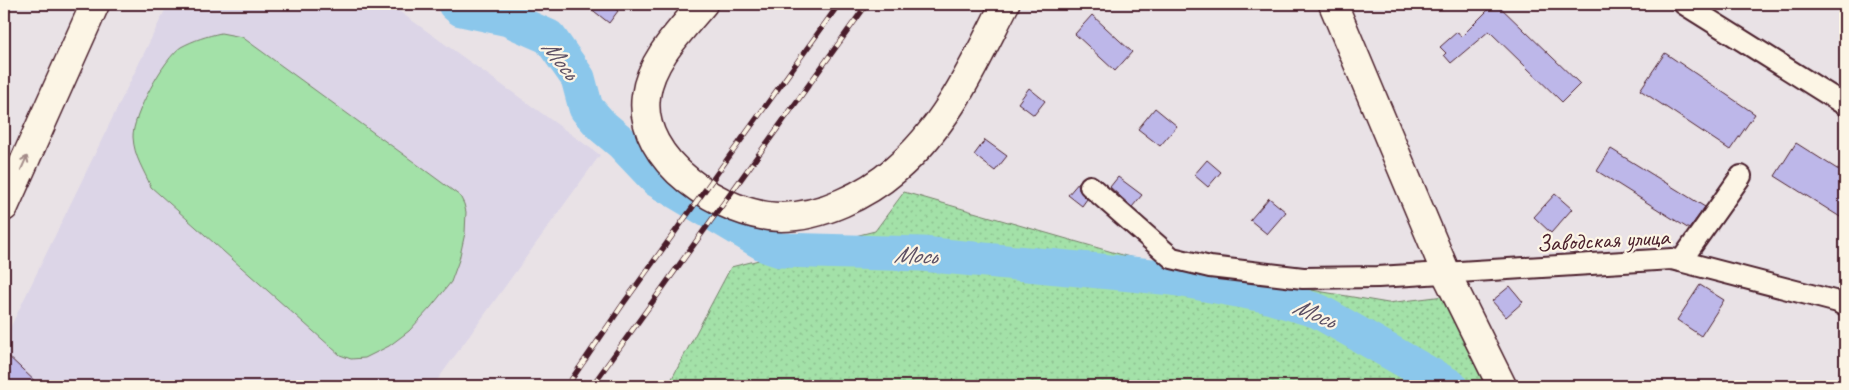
<svg xmlns="http://www.w3.org/2000/svg" width="1849" height="390" font-family="Caveat,sans-serif">
<style>
.built{fill:#dcd5e7}
.grass{fill:url(#grass-dots);stroke:#76806a}
.park{fill:#a3e1a8;stroke:#76806a}
.lines{fill:none;stroke-linecap:round;stroke-linejoin:round}
.river{stroke:#8bc7eb;stroke-width:35}
.building{fill:#bdb7e9;stroke:#4a1f2b}
.street-casing{stroke:#4a1f2b;stroke-width:24}
.secondary-casing{stroke:#4a1f2b;stroke-width:31}
.street{stroke:#fcf5e5;stroke-width:20}
.secondary{stroke:#fcf5e5;stroke-width:28}
.rail-casing{stroke:#4a1f2b;stroke-width:5.5}
.rail{stroke:#fcf5e5;stroke-width:4;stroke-dasharray:11;stroke-linecap:butt}
.oneway{stroke:#a38a88}
.labels{text-anchor:middle;dominant-baseline:central;stroke-width:4.5;stroke-linejoin:round;paint-order:stroke}
.street-label{font-size:24px;fill:#4a1f2b;stroke:#fcf5e5}
.water-label{font-size:25px;font-style:italic;fill:#5e5165;stroke:#fcf5e5}
</style>
<defs>
<pattern id="grass-dots" width="8" height="8" patternUnits="userSpaceOnUse" patternTransform="scale(1.25)"><rect width="8" height="8" fill="#a3e1a8"/><path d="M2 2h.1M6 6h.1" fill="none" stroke="#8ec191" stroke-width="1.8" stroke-linecap="round"/></pattern>
</defs>
<rect width="100%" height="100%" fill="#e9e2e6"/>
<filter id="ink" filterUnits="userSpaceOnUse"><feTurbulence type="fractalNoise" baseFrequency=".02" numOctaves="2"/><feDisplacementMap in="SourceGraphic" scale="10" xChannelSelector="R" yChannelSelector="G"/><feConvolveMatrix kernelMatrix="1 2 1 2 8 2 1 2 1" color-interpolation-filters="sRGB"/></filter>
<g filter="url(#ink)">
<polygon class="built" points="168,4 389,4 600,155 433,386 4,386 4,335 10,328"/>
<polygon class="grass" points="904,192 1147,262 1388,303 1444,296 1485,386 668,386 731,267 875,231"/>
<path class="park" d="M221 33 242 37 418 165 460 196 464 204 466 212 465 233 459 260 451 282 431 307 409 331 389 346 365 358 351 359 340 355 151 187C144 170 134 157 133 137 132 117 164 58 181 47 194 40 207 36 221 33Z"/>
<g class="lines">
<polyline class="river" points="455,4 461,9 508,19 549,37 578,78 586,108 602,126 621,142 657,180 768,246 780,250 922,254 1173,278 1265,295 1318,311 1450,386"/>
</g>
<g class="building">
<polygon points="585,4 609,4 618,11 609,23"/>
<polygon points="1494,4 1497,4 1580,84 1562,102 1489,31 1451,63 1444,55 1446,53 1440,47 1457,32 1461,37"/>
<polygon points="1092,15 1132,52 1115,71 1075,34"/>
<polygon points="1665,53 1755,114 1730,150 1640,90"/>
<polygon points="1029,88 1045,101 1034,115 1018,103"/>
<polygon points="1155,108 1177,126 1160,146 1138,129"/>
<polygon points="985,140 1007,156 995,171 974,155"/>
<polygon points="1796,143 1845,174 1845,220 1775,176"/>
<polygon points="1611,149 1705,207 1689,229 1597,171"/>
<polygon points="1207,160 1221,172 1208,187 1194,175"/>
<polygon points="1118,177 1142,195 1132,207 1110,187"/>
<polygon points="1079,182 1079,190 1087,199 1082,206 1068,195"/>
<polygon points="1555,194 1572,209 1551,233 1534,217"/>
<polygon points="1269,198 1286,212 1267,234 1250,220"/>
<polygon points="1700,285 1724,300 1701,336 1677,320"/>
<polygon points="1510,286 1523,302 1506,317 1492,301"/>
<polygon points="4,352 40,386 4,386"/>
</g>
<g class="lines">
<g class="street-casing">
<g id="street">
<polyline points="1684,4 1845,105"/>
<polyline points="1090,186 1172,258 1210,267 1303,278 1378,277 1672,259 1838,302 1845,306"/>
<polyline points="1681,261 1741,176"/>
</g>
</g>
<g class="secondary-casing">
<g id="secondary">
<path d="M703 4C681 30 650 61 646 96 637 161 724 217 781 217 821 217 866 195 895 170 948 125 974 64 1005 4"/>
<polyline points="1333,4 1446,273 1502,386"/>
<polyline points="4,207 95,4"/>
</g>
</g>
<use href="#street" class="street"/>
<use href="#secondary" class="secondary"/>
<g class="rail-casing">
<g id="rail">
<polyline points="567,386 623,304 839,4"/>
<polyline points="592,386 867,4"/>
</g>
</g>
<use href="#rail" class="rail"/>
</g>
<defs><path id="oneway-shaft" d="M-6 0H5M1.5-3L5.5 0L1.5 3" fill="none" stroke-width="1.6" stroke-linecap="round" stroke-linejoin="round" transform="scale(1.25)"/></defs>
<use class="oneway" href="#oneway-shaft" transform="translate(24 163) rotate(-66)"/>
</g>
<g class="labels">
<g class="street-label">
<text transform="translate(1603 240) rotate(-3)">Заводская улица</text>
</g>
<g class="water-label">
<text transform="translate(560 59) rotate(52)">Мось</text>
<text transform="translate(915 255) rotate(3)">Мось</text>
<text transform="translate(1314 313) rotate(23)">Мось</text>
</g>
</g>
<rect width="1849" height="390" fill="none" stroke="#fcf5e5" stroke-width="20"/>
<rect x="10" y="10" width="1829" height="370" fill="none" stroke="#4a1f2b" stroke-width="2" filter="url(#ink)"/>
</svg>
